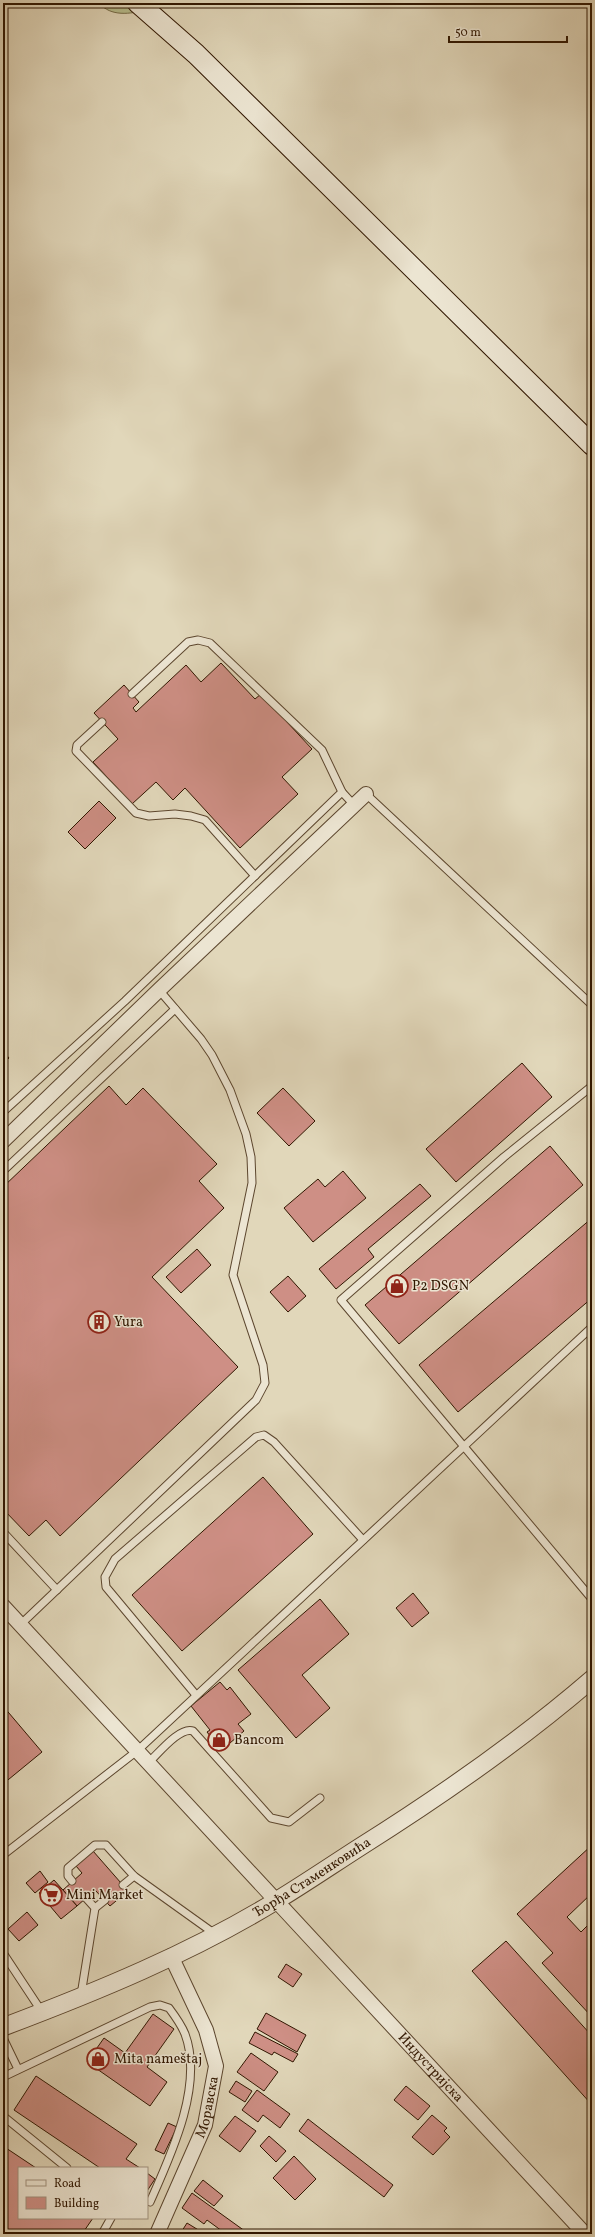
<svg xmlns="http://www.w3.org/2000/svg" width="595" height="2237" font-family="Vollkorn,serif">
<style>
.green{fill:#b7bd8d;stroke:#746a46}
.building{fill:#ce8f85;stroke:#301600}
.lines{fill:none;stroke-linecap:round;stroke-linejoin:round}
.service-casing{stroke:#5c462e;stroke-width:9}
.minor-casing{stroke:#5c462e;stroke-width:16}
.tertiary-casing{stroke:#5c462e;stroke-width:19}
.secondary-casing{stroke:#301600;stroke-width:22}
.service{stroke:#ece5d2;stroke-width:7}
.minor{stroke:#ece5d2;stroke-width:14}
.tertiary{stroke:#ece5d2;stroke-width:17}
.secondary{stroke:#ece5d2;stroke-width:20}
.labels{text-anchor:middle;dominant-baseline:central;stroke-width:3;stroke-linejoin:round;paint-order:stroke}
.poi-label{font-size:14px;fill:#301600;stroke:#ece5d2;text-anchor:start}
.street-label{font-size:14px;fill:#301600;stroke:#ece5d2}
</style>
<rect width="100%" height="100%" fill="#e1d7ba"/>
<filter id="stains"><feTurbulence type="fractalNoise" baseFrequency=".005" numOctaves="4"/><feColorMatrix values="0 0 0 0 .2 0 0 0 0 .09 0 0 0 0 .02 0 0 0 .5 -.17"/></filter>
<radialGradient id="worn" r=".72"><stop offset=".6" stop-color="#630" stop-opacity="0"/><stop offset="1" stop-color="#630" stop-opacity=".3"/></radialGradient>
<path class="green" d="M99 3H138L146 10C130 14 111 17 99 3Z"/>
<g class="building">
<polygon points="221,663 255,699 261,694 312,749 282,777 298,794 240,848 185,788 173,800 156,782 132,804 93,762 118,739 94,713 124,685 139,702 133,708 136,712 186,665 201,682"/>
<polygon points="99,801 116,818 85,849 68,832"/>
<polygon points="3,1051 9,1058 3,1064"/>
<polygon points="522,1063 552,1097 456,1182 426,1149"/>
<polygon points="109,1086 126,1105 143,1088 217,1164 199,1181 224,1208 152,1277 238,1367 60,1536 46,1520 29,1536 3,1509 3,1187"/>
<polygon points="283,1088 315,1121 289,1146 257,1113"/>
<polygon points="550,1146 583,1185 399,1344 365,1305"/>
<polygon points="343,1171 366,1198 313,1242 284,1208 318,1179 325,1187"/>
<polygon points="420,1184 431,1196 368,1249 374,1257 336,1289 319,1269"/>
<polygon points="592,1218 592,1298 458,1412 419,1365"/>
<polygon points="197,1249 211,1265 181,1293 166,1277"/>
<polygon points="288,1276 306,1296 288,1312 270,1292"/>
<polygon points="263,1477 313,1534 182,1651 132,1595"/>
<polygon points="413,1593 429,1613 412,1627 396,1608"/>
<polygon points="320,1599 349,1634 302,1675 330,1708 296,1738 238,1670"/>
<polygon points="220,1682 227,1690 230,1687 251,1714 238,1724 244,1731 230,1743 226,1739 218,1746 207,1732 210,1730 191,1706"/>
<polygon points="3,1706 42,1752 3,1784"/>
<polygon points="592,1845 592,1893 567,1917 581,1932 592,1921 592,2017 542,1963 553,1953 517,1914"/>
<polygon points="93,1851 128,1891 110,1906 95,1890 77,1906 63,1890 82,1873 76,1866"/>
<polygon points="40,1871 48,1882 35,1893 26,1883"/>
<polygon points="54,1880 77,1906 61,1919 39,1893"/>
<polygon points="27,1912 38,1925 19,1941 8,1929"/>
<polygon points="506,1941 592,2036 592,2105 472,1971"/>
<polygon points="286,1964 302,1974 293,1987 278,1977"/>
<polygon points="266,2013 306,2035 297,2052 257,2029"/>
<polygon points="153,2014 174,2029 147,2067 167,2082 150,2106 87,2062 104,2038 125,2053"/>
<polygon points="255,2032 298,2054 293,2062 274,2052 272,2055 249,2043"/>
<polygon points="251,2053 278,2072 264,2091 237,2072"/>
<polygon points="36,2076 137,2144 126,2159 140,2168 100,2168 14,2110"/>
<polygon points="236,2081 252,2091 245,2102 229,2092"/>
<polygon points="406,2086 430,2106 418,2120 394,2100"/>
<polygon points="257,2090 290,2114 280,2128 263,2115 258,2122 242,2110"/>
<polygon points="432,2115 447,2128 444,2131 450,2137 433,2155 412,2137"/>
<polygon points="235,2116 256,2131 240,2152 219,2136"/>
<polygon points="308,2119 393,2185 384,2197 299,2131"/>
<polygon points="168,2123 177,2127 164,2154 155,2150"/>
<polygon points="269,2136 286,2151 276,2162 260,2146"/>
<polygon points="3,2146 36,2168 19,2168 19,2218 93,2218 82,2234 3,2233"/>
<polygon points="294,2156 316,2179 295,2200 273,2178"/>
<polygon points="147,2173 155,2179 147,2191"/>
<polygon points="203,2180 223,2196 214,2206 194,2191"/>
<polygon points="192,2193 249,2234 226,2234 207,2220 204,2224 182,2208"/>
<polygon points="187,2223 205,2234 180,2234"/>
</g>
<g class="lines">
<g class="service-casing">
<g id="service">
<polyline points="132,694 188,642 198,640 210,643 322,750 342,792"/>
<polyline points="102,722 77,745 76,751 136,813 149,816 175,814 191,816 205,820 255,876"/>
<polyline points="366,794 592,1005"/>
<polyline points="592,1086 504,1157 341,1300 592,1599"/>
<polyline points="3,1112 125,1001 342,792 354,805"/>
<polyline points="3,1171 175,1009"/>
<polyline points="3,1532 57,1590"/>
<polyline points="20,1625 256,1400 265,1383 263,1365 233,1275 252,1183 251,1157 246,1134 230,1090 212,1055 201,1039 159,990"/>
<polyline points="196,1695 106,1587 105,1577 115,1559 256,1437 264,1435 274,1442 363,1540"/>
<path d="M148 1763C158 1754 180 1726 193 1731L271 1818 289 1822 320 1798"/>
<polyline points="3,1855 137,1751 592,1327"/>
<polyline points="72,1881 68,1876 68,1868 95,1845 106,1845 134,1876 215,1934"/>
<polyline points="123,1885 134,1876"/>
<polyline points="95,1908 105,1900"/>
<polyline points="3,1953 42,2012"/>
<polyline points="81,1995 95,1908 86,1898"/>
<polyline points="3,2038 18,2069"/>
<path d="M3 2077 150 2007 160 2005 169 2008C175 2016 181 2024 185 2034 204 2085 171 2155 150 2202"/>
<polyline points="3,2116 67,2168"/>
<polyline points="102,2234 111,2218"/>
</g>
</g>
<g class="minor-casing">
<g id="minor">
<polyline points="3,1141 159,990 366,794"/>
<path id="s1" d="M3 1606 585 2234"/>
<path id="s2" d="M157 2234 205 2125 216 2066 206 2030 171 1956"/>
</g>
</g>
<g class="tertiary-casing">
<g id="tertiary">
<path id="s3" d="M3 2027C96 1992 191 1953 276 1901 304 1884 332 1865 360 1847 441 1796 519 1742 592 1679"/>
</g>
</g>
<g class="secondary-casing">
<polyline id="secondary" points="138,3 196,54 592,445"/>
</g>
<use href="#service" class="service"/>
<use href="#minor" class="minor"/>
<use href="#tertiary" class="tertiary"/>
<use href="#secondary" class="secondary"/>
</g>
<defs>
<g id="shop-ring" transform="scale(1.15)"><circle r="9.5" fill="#ece5d2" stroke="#8f2418" stroke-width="1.5"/><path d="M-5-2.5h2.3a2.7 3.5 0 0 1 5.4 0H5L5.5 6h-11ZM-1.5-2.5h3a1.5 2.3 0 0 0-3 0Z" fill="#8f2418"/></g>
<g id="building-ring" transform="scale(1.15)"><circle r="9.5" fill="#ece5d2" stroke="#8f2418" stroke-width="1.5"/><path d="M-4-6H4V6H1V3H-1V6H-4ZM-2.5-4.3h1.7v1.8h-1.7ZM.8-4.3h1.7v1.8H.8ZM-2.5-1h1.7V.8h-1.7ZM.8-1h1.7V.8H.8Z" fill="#8f2418"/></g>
<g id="supermarket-ring" transform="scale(1.15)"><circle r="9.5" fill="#ece5d2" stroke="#8f2418" stroke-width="1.5"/><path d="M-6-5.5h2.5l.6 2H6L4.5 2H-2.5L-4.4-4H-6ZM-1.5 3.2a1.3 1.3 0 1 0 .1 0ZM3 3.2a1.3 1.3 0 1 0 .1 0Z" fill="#8f2418"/></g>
</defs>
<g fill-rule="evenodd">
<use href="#shop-ring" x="397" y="1286"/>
<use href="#building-ring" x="99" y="1322"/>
<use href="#shop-ring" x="219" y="1740"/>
<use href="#supermarket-ring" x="51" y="1895"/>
<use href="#shop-ring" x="98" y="2059"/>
</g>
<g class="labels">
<g class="poi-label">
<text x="412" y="1286">P2 DSGN</text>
<text x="114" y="1322">Yura</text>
<text x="234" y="1740">Bancom</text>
<text x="66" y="1895">Mini Market</text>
<text x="114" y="2059">Mita nameštaj</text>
</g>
<g class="street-label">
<text stroke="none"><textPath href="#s3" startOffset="344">Ђорђа Стаменковића</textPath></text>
<text stroke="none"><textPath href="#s1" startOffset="629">Индустријска</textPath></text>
<text stroke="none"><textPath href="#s2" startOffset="137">Моравска</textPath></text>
</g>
</g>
<rect width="595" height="2237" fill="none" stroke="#e1d7ba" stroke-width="16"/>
<rect x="4" y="4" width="587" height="2229" fill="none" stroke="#301600" stroke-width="2"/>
<rect x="8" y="8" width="579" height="2221" fill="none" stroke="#301600"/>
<rect x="18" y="2167" width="130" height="52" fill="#ece5d2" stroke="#a1927e"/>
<rect x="26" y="2180" width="20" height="6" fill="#ece5d2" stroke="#a1927e"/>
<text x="54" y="2187" font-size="12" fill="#301600">Road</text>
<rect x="26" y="2197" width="20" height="12" fill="#ce8f85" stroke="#a1927e"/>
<text x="54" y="2207" font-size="12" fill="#301600">Building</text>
<path d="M449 36v6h118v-6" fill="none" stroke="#301600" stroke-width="2"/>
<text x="455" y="36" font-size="12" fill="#301600" stroke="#ece5d2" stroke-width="3" paint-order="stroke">50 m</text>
<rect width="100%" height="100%" filter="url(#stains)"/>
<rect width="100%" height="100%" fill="url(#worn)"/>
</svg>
